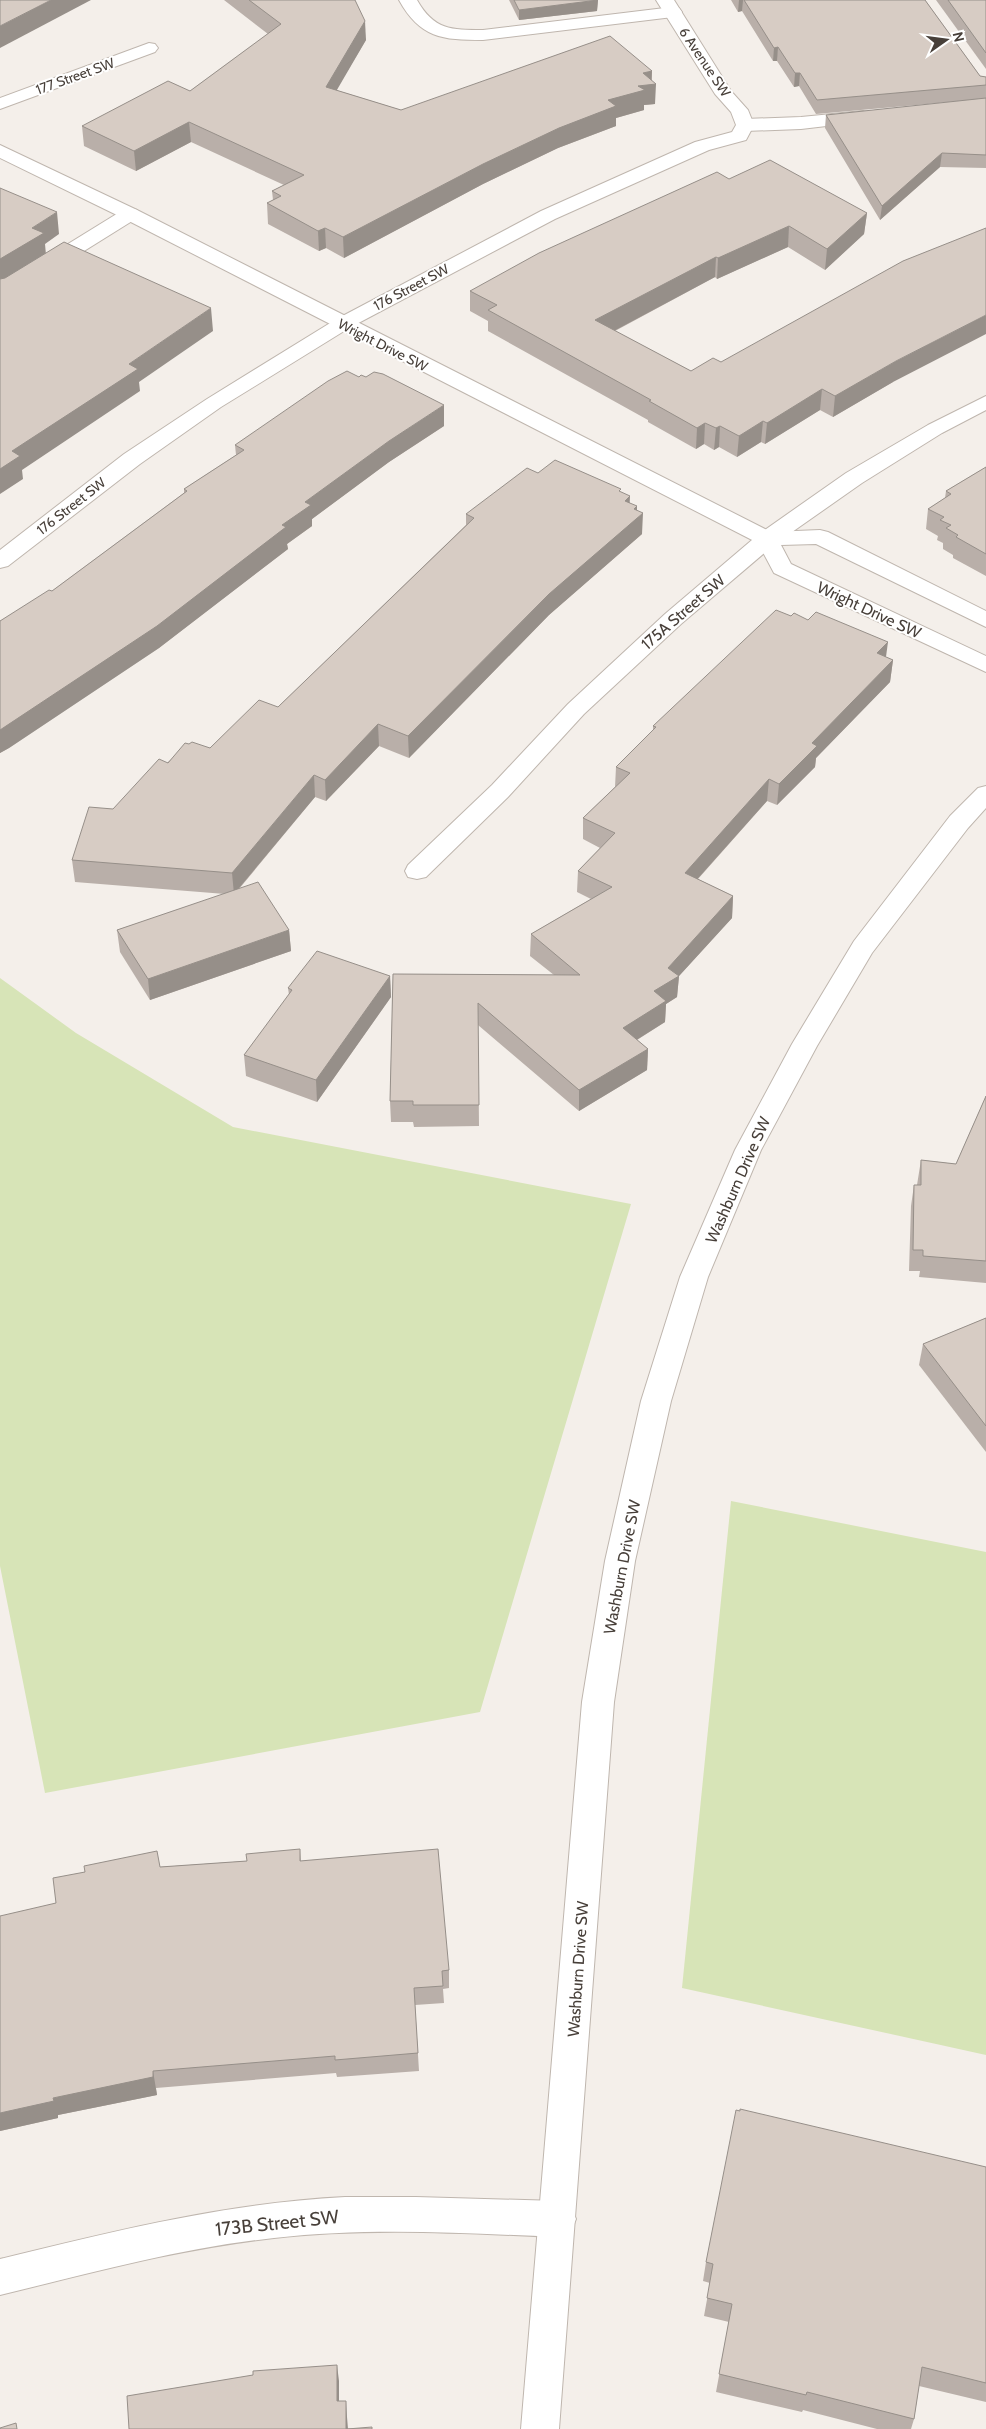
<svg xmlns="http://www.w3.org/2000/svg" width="986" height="2429" font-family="Cabin,sans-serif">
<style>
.green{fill:#d7e4b7}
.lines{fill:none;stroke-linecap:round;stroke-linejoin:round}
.service-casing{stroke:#bfb6ae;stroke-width:2}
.minor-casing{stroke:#bfb6ae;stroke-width:2}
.tertiary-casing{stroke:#bfb6ae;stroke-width:2}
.service{fill:#fff;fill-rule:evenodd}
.minor{fill:#fff;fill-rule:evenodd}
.tertiary{fill:#fff;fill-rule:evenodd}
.wall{fill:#b9afa9}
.shaded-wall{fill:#968f89}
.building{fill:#d7ccc4;stroke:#968f89}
.labels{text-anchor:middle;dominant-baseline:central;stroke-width:4;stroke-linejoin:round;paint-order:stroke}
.far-street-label{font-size:14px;fill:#473f39;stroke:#fff}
.street-label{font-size:16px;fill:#473f39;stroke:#fff}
.near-street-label{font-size:19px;fill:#473f39;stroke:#fff}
</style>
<rect width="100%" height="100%" fill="#f4efea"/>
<g class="green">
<polygon points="0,978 76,1033 233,1127 631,1204 480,1712 45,1793 0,1566"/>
<polygon points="731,1501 986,1552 986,2055 682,1988"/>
</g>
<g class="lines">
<g class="service-casing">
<g id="service">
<path d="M399 0H417C434 30 451 30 483 30L673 7 679 8 682 12 679 16 673 17 483 40C442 40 420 38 399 0Z"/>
<polygon points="863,111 869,113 872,117 869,121 801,129 745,131 738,129 736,125 738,121 745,119 801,117"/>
<polygon points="130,208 137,210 140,214 137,218 7,299 0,301 0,286 123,210"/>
</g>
</g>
<g class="minor-casing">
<g id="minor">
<polygon points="656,0 674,0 731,91 748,110 754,125 746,140 709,150 555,219 349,328 221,407 140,464 8,566 0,568 0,550 124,454 207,399 335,320 541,211 695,142 732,132 736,125 731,112 715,94"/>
<polygon points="149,43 155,44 158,48 155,52 0,109 0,98"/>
<polygon points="986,396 986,410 942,433 862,483 775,544 681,624 584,714 508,797 426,877 417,879 408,877 405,871 408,865 492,785 568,704 665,614 759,534 846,473 928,425"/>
<path d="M345 2197H416L558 2201 571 2207 576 2219 571 2231 558 2237C464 2233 368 2227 274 2238 181 2248 91 2273 0 2295V2259C114 2231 227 2203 345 2197Z"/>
</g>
</g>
<g class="tertiary-casing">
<g id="tertiary">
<polygon points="0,145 137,210 771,532 820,530 828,532 986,611 986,627 816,544 781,545 791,564 986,656 986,672 774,573 758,543 123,218 0,158"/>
<polygon points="986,786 986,808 968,828 872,953 817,1046 761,1150 708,1277 671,1401 635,1561 614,1702 559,2429 521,2429 582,1702 605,1561 641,1401 680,1277 735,1150 792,1044 854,941 950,816 978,788"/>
</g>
</g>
<use href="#service" class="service"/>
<use href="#minor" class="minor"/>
<use href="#tertiary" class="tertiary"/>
</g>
<g class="wall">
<polygon points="224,0 355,0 366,40 336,90 401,110 652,71 652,80 655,104 644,105 644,110 616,118 616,126 558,148 483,184 344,258 326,248 319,251 268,224 267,203 273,200 272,191 284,185 191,142 136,171 84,146 82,126 190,91 268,34"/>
<polygon points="509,0 598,0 597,11 519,20"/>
<polygon points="731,0 925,0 980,76 986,77 986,168 940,167 880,220 825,128 826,115 961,101 816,114 799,86 794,87 777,61 773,61 742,11 738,12"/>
<polygon points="936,0 986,0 986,69"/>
<polygon points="729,179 867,213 864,234 825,270 788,247 717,279 715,277 615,331 691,371 721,362 893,382 833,417 820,410 765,444 761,442 737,457 719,447 714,450 704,444 696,449 648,422 648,420 488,331 488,321 470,311 470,291"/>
<polygon points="444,426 389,462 312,519 312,526 287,544 288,549 159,648 9,748 0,753 0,621 52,591 184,493 184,489 236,455 235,445"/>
<polygon points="986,467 986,576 953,558 953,555 943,549 943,543 937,540 938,536 926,529 928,509 945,498 946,491"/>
<polygon points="538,473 621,492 630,503 637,510 642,534 549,615 409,758 379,746 326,801 315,797 239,889 289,930 291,951 150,1000 120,952 117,930 225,894 75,882 72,860 113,809 189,744 210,748 278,707 466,525 466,514"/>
<polygon points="886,657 893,660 890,682 816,758 815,767 777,805 767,801 698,879 733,896 732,918 679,976 677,997 666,1004 665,1022 637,1040 648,1049 647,1070 579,1111 478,1025 479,1126 414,1127 413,1122 391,1122 390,1101 393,974 554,975 530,956 531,934 591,899 577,892 578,871 600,848 583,839 583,818 615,787 616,767 653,730 653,726"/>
<polygon points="390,976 391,997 317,1102 246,1076 244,1055 289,995 288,988"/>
<polygon points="986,1096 986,1283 919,1277 920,1271 909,1271 911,1206 914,1185 917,1185 921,1160 956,1164"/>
<polygon points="986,1318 986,1452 919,1365 923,1344"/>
<polygon points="300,1849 301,1861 449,1970 449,1988 443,1989 444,2003 415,2005 419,2071 337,2077 336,2073 156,2088 157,2095 58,2115 58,2118 0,2131 56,1903 160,1867 247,1861"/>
<polygon points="986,2167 986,2402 919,2386 914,2419 911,2429 877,2429 803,2410 802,2412 716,2392 729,2322 704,2316 710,2283 703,2281 706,2262"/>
</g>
<g class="shaded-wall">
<polygon points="51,0 91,0 0,48 0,26"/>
<polygon points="598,0 597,11 519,20 519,10"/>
<polygon points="739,0 743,0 742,11 738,12"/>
<polygon points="365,21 366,40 327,107 326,87"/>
<polygon points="778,47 777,61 773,61 774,48"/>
<polygon points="652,71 651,84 656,84 655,104 644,105 644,110 616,118 616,126 558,148 483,184 344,258 343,237 483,164 608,100 638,86 643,73"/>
<polygon points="795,73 800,73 799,86 794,87"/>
<polygon points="189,122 191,142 136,171 134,151"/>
<polygon points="942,153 940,167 880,220 882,206"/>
<polygon points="57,212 59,234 45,244 46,255 0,284 0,259 32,228"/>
<polygon points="867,213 864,234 825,270 827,249"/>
<polygon points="789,226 788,247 717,279 718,258"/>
<polygon points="325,228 326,248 319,251 318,231"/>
<polygon points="716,257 715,277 595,341 595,320"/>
<polygon points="211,308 213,331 139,382 140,391 22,470 23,479 0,494 0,469 12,451 129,364"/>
<polygon points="986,315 986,334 893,382 833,417 835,396 896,361"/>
<polygon points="822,389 820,410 765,444 767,423"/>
<polygon points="444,405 444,426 389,462 312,519 312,526 287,544 288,549 159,648 9,748 0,753 0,730 282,525 305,502 389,441"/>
<polygon points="763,421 761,442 737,457 739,436"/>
<polygon points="705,423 704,444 696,449 697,428"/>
<polygon points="720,426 719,447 714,450 716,428"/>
<polygon points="630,496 629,517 625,501"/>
<polygon points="637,506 637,518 643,513 642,534 549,615 409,758 408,736 634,509"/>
<polygon points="888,642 885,664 877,653"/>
<polygon points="893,660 890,682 816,758 815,767 777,805 779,784 812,743"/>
<polygon points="378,724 379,746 326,801 325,780"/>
<polygon points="314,775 315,797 234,894 232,873"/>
<polygon points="769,779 767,801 684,894 685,873"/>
<polygon points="733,896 732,918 679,976 677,997 666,1004 665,1022 622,1049 623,1028 654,991 668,968"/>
<polygon points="289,930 291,951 150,1000 148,979"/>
<polygon points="390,976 391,997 317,1102 316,1080"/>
<polygon points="648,1049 647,1070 579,1111 579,1090"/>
<polygon points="153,2071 157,2095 58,2115 58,2118 0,2131 0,2113"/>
<polygon points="337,2365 339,2381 339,2418 337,2401"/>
<polygon points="346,2401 347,2417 348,2429 346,2429"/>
</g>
<g class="building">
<polygon points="0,0 51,0 0,26"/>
<polygon points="249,0 355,0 365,21 326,87 401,110 610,36 652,71 643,73 656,84 638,86 645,90 608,100 616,106 559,128 483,164 343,237 325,228 318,231 267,203 281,196 272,191 304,175 189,122 134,151 82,126 168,81 190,91 281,24"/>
<polygon points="514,0 598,0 519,10"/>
<polygon points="744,0 925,0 980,76 986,77 986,85 817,100 800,73 795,73 778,47 774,48"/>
<polygon points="948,0 986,0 986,53"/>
<polygon points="986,98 986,155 942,153 882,206 826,115"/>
<polygon points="770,160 867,213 827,249 789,226 718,258 716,257 595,320 691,371 713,358 721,362 903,261 986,228 986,315 896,361 835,396 822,389 767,423 763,421 739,436 720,426 716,428 705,423 697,428 649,401 651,400 488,310 497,305 470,291 539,253 717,172 729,179"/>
<polygon points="0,188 57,212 32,228 44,233 0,259"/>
<polygon points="64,242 211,308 129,364 138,369 12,451 20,456 0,469 0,279 5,278"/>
<polygon points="347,371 359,377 361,375 366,377 374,372 383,374 444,405 389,441 305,502 311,505 282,525 286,527 157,626 0,730 0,621 49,590 52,591 187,491 184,489 244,450 235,445 328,381"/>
<polygon points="555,460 621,489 619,491 630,496 625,501 637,506 634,509 643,513 549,594 408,736 378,724 325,780 314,775 232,873 72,860 89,807 113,809 159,759 168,763 185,743 189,744 192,742 210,748 259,700 278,707 474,518 466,514 527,468 538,473"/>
<polygon points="986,467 986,554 956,537 958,535 946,528 951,525 940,520 944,517 928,509 951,494 946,491"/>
<polygon points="776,610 791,616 794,613 808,620 816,612 888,642 877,653 893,660 812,743 817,746 779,784 769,779 685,873 733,896 668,968 679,976 654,991 666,1001 623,1028 648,1049 579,1090 478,1003 479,1105 413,1105 413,1101 390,1101 393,974 580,975 531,934 612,887 578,871 615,833 583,818 630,773 616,767 656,727 653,726"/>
<polygon points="258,882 289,930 148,979 117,930"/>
<polygon points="317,951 390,976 316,1080 244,1055 292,990 288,988"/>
<polygon points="986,1096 986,1261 923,1256 923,1250 913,1250 914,1185 921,1185 921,1160 956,1164"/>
<polygon points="986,1318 986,1426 923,1344"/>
<polygon points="300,1849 300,1861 438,1849 449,1970 442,1971 443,1986 414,1988 418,2053 335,2060 335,2056 153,2071 153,2077 53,2098 54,2101 0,2113 0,1916 56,1903 53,1878 85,1872 84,1866 157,1851 160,1867 247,1861 246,1854"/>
<polygon points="740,2109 986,2167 986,2383 922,2367 914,2419 807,2392 806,2395 719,2374 732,2304 707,2298 713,2264 706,2262 736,2110 740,2111"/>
<polygon points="337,2365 337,2401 346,2401 346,2429 129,2429 127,2396 253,2375 253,2371"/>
<polygon points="16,2423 17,2429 0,2429 0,2428"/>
<polygon points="372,2427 372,2429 347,2429"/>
</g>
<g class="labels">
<g class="far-street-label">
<text transform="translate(705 62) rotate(56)">6 Avenue SW</text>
<text transform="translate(75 76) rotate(-20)">177 Street SW</text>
<text transform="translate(411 287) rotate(-28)">176 Street SW</text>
<text transform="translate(383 345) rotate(27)">Wright Drive SW</text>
<text transform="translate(71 506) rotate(-38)">176 Street SW</text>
</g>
<g class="street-label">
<text transform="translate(869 610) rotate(25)">Wright Drive SW</text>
<text transform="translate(683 612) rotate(-41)">175A Street SW</text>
<text transform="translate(738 1180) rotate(-66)">Washburn Drive SW</text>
<text transform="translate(622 1567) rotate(-79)">Washburn Drive SW</text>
<text transform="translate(578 1969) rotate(-86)">Washburn Drive SW</text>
</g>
<g class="near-street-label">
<text transform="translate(277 2223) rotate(-6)">173B Street SW</text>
</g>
</g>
<g transform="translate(946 40) rotate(76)" stroke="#ffffff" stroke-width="4" paint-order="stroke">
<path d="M0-4L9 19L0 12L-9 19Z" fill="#473f39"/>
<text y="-8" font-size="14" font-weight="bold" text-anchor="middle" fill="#473f39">N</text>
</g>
</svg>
